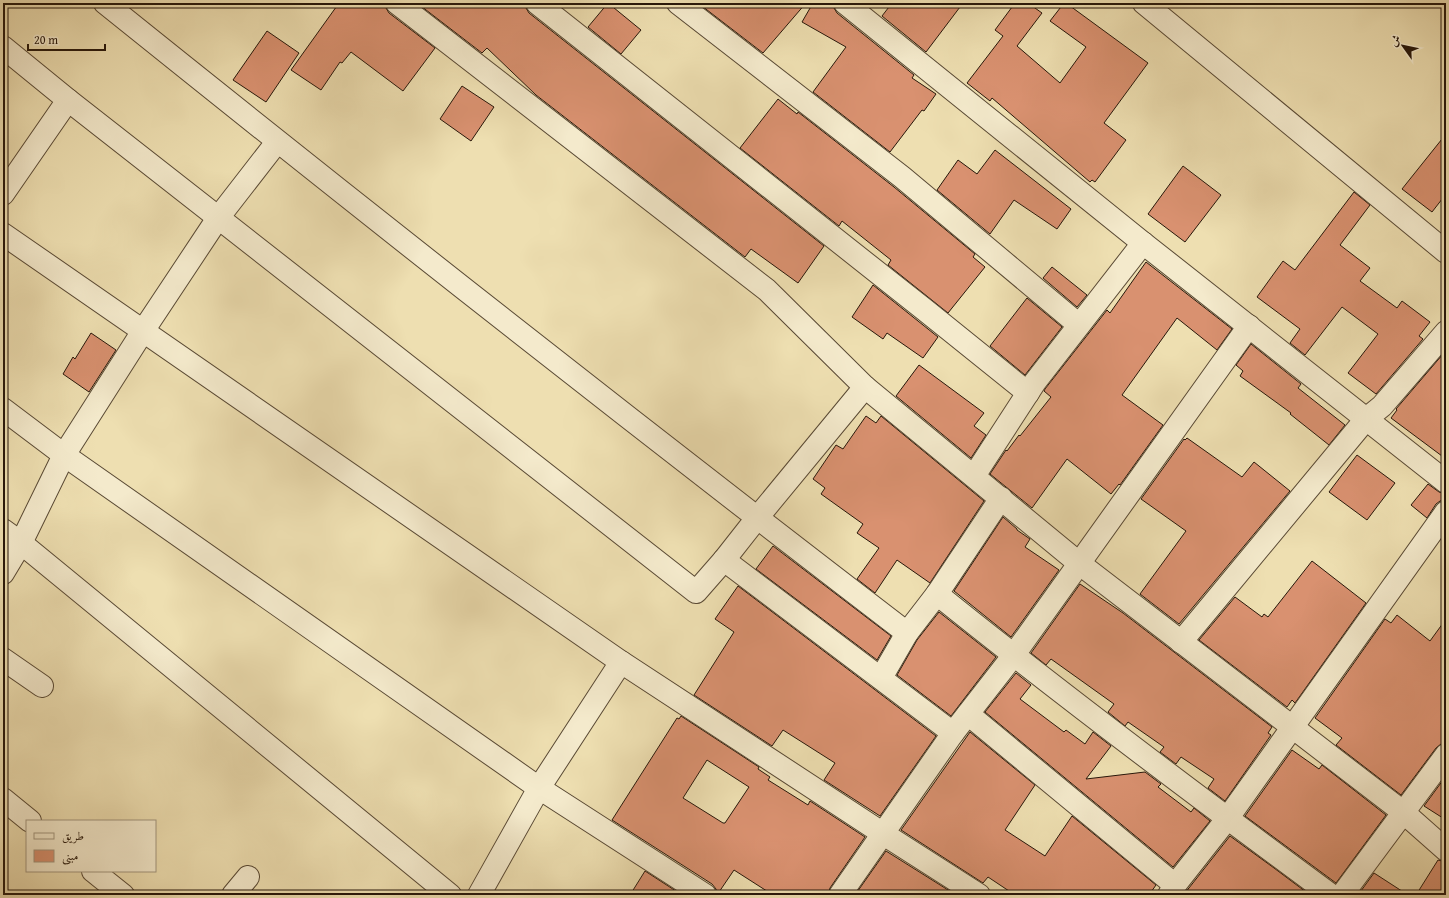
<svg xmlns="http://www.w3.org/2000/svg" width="1449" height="898" font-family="'Gentium Book Plus',Amiri,serif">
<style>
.building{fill:#d99170;stroke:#27170a;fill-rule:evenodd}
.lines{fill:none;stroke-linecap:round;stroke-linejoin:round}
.minor-casing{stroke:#594934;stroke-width:24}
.minor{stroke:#f4eacc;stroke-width:22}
</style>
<rect width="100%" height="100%" fill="#eedfb1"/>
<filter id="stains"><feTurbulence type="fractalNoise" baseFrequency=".005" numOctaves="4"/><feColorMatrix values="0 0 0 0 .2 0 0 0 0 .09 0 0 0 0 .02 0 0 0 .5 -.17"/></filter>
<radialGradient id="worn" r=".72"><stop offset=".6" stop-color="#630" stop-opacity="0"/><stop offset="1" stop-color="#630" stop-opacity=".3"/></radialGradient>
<g class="building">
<polygon points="339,3 385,3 386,8 389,13 435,48 403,91 351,52 342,63 340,62 321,90 291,70"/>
<polygon points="417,3 525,3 526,8 529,13 824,246 798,283 751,249 745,257 536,95 487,48 482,53"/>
<polygon points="608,3 641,30 621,54 588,27"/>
<polygon points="698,3 806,3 763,53"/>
<polygon points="813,3 833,4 834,8 837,13 914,75 912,78 936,94 924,111 922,110 890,152 813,92 846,47 802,22"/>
<polygon points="892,3 963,3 926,52 882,16"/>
<polygon points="1015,3 1028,3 1042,13 1017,46 1060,83 1086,47 1050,21 1064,3 1066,3 1148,63 1104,123 1126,140 1095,182 1092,180 1090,182 992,98 990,101 967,83 1003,36 995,30"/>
<polygon points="267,31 299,53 266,102 233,80"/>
<polygon points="462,86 494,107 471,141 440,119"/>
<polygon points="778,99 797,114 798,112 894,187 975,254 973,257 985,267 948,313 888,265 891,260 842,221 839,226 740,148"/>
<polygon points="1446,134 1446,194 1432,212 1402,189"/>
<polygon points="995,150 1071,209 1057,229 1014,200 990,234 937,190 958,160 977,174"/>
<polygon points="1183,166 1221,195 1185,242 1148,214"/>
<polygon points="1354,192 1370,205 1340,245 1370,268 1360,281 1397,308 1402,301 1430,322 1419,336 1423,339 1376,394 1348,373 1378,334 1342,307 1305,355 1290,343 1300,329 1257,297 1283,261 1295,270"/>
<polygon points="1146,262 1232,329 1217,350 1177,318 1122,395 1163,425 1120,485 1119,484 1111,494 1067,459 1032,508 990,474 1006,450 1007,451 1019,435 1020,436 1051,397 1044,391 1045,389 1107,310 1110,313"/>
<polygon points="1052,267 1087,295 1077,307 1043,278"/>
<polygon points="873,285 938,337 923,358 887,333 883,339 852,317"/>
<polygon points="1027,298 1062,327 1025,375 990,346"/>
<polygon points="91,333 116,350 89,392 63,374 73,357 75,359"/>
<polygon points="1251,344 1301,384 1298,388 1345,425 1329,445 1290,414 1291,413 1240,376 1243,371 1236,365"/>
<polygon points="1443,354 1446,356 1446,459 1391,418 1397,410 1396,409"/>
<polygon points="919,365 984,413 974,426 986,435 971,458 896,396"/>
<polygon points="866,416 876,423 881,416 984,501 930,583 897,560 875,593 857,579 879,548 857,533 863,524 821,494 825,488 813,479 836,445 843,449"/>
<polygon points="1187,438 1242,477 1254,462 1290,491 1179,624 1140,594 1186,531 1141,499 1184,439 1185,440"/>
<polygon points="1357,455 1395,483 1367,520 1329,492"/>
<polygon points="1428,484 1439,492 1446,494 1446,500 1440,501 1436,504 1427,518 1411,505"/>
<polygon points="1003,517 1017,529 1017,530 1030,539 1025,547 1059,570 1011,637 954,591"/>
<polygon points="773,546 891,636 877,660 756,569"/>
<polygon points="1312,561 1366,603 1295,703 1292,700 1287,707 1199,640 1235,597 1262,617 1264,614 1268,617"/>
<polygon points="1080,584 1123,613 1272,727 1268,733 1271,735 1225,801 1208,788 1214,779 1181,757 1176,764 1160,752 1164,747 1128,722 1125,726 1108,712 1114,704 1051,659 1046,665 1031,653"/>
<polygon points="738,586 936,736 880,816 824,780 835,763 783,730 772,746 694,695 734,632 715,619"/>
<polygon points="939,612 996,657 951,716 897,675 917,640"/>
<polygon points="1397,615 1430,641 1446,619 1446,743 1441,744 1436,748 1401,795 1336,745 1342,738 1315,718 1385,619 1391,623"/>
<polygon points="1016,673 1031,685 1020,699 1064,732 1066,730 1085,744 1093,732 1111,746 1086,779 1145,772 1161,784 1158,787 1191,812 1194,808 1210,821 1173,867 985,712"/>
<path d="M681 716 759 767 758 769 770 777 768 780 808 805 810 801 865 837 830 888 828 895H773L734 870 717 895 716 889 712 884 612 820 677 718 679 719ZM707 760 749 787 725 823H723L683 798Z"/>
<polygon points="970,732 1035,785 1005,830 1045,856 1072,816 1156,885 1149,895 1015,895 988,877 983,883 901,830"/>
<polygon points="1292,750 1319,769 1322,765 1386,815 1336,883 1245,816"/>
<polygon points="1446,776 1446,820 1424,806"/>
<polygon points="1230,836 1274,868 1310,895 1187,895 1185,893"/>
<polygon points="886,851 956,895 855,895"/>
<polygon points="1438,860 1446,862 1446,888 1441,895 1416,895"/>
<polygon points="645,871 682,895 630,895"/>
<polygon points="1374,873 1408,895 1358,895"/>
</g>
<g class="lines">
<g class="minor-casing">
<g id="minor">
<path d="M105 3C370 216 637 426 907 633"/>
<polyline points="397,3 767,290 865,387 1080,564 1403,812 1446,850"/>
<polyline points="537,3 925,310 1028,393"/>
<polyline points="678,3 902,177 1079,325"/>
<polyline points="845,3 1143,243 1446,482"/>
<polyline points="1144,3 1446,252"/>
<polyline points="3,47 68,100 696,592 724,560 757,518 865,387"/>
<polyline points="3,194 68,100"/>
<polyline points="3,234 621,662 882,833 979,895"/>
<polyline points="3,409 64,455 539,788 705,895"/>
<polyline points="974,476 1035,382 1143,243"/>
<polyline points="3,530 21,543 450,895"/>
<polyline points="724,560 953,733"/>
<polyline points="3,573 21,543 64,455 143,331 218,218 277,142"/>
<path d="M937 594C1066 698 1198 797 1331 895"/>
<polyline points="1181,642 1366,419 1382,406 1446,332"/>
<polyline points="3,659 42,686"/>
<polyline points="881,678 907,633 937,594 1001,498"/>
<polyline points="968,714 1175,885"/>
<polyline points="3,799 30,821"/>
<polyline points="93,871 123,895"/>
<polyline points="233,895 248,877"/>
<polyline points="479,895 539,788 621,662"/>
<polyline points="840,895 953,733 1013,656 1249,326"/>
<polyline points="1169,895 1175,885 1227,819 1446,512"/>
<polyline points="1342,895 1446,755"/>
</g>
</g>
<use href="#minor" class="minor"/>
</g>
<rect width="1449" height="898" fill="none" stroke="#eedfb1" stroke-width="16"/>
<rect x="4" y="4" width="1441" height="890" fill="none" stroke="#27170a" stroke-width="2"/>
<rect x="8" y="8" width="1433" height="882" fill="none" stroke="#27170a"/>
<rect x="26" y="820" width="130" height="52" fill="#f4eacc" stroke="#a2967e"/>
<rect x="34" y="833" width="20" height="6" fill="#f4eacc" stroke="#a2967e"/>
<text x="62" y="840" font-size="12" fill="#27170a">طريق</text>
<rect x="34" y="850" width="20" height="12" fill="#d99170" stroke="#a2967e"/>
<text x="62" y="860" font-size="12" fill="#27170a">مبنى</text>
<g transform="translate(1403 46) rotate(303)" stroke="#f4eacc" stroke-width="3" paint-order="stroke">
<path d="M0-3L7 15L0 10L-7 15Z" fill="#27170a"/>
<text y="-6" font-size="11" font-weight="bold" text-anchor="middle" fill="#27170a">ش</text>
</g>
<path d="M28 44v6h77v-6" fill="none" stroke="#27170a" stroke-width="2"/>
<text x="34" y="44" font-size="12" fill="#27170a" stroke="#f4eacc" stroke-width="3" paint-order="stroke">20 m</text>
<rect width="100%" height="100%" filter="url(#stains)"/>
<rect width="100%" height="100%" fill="url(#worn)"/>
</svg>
